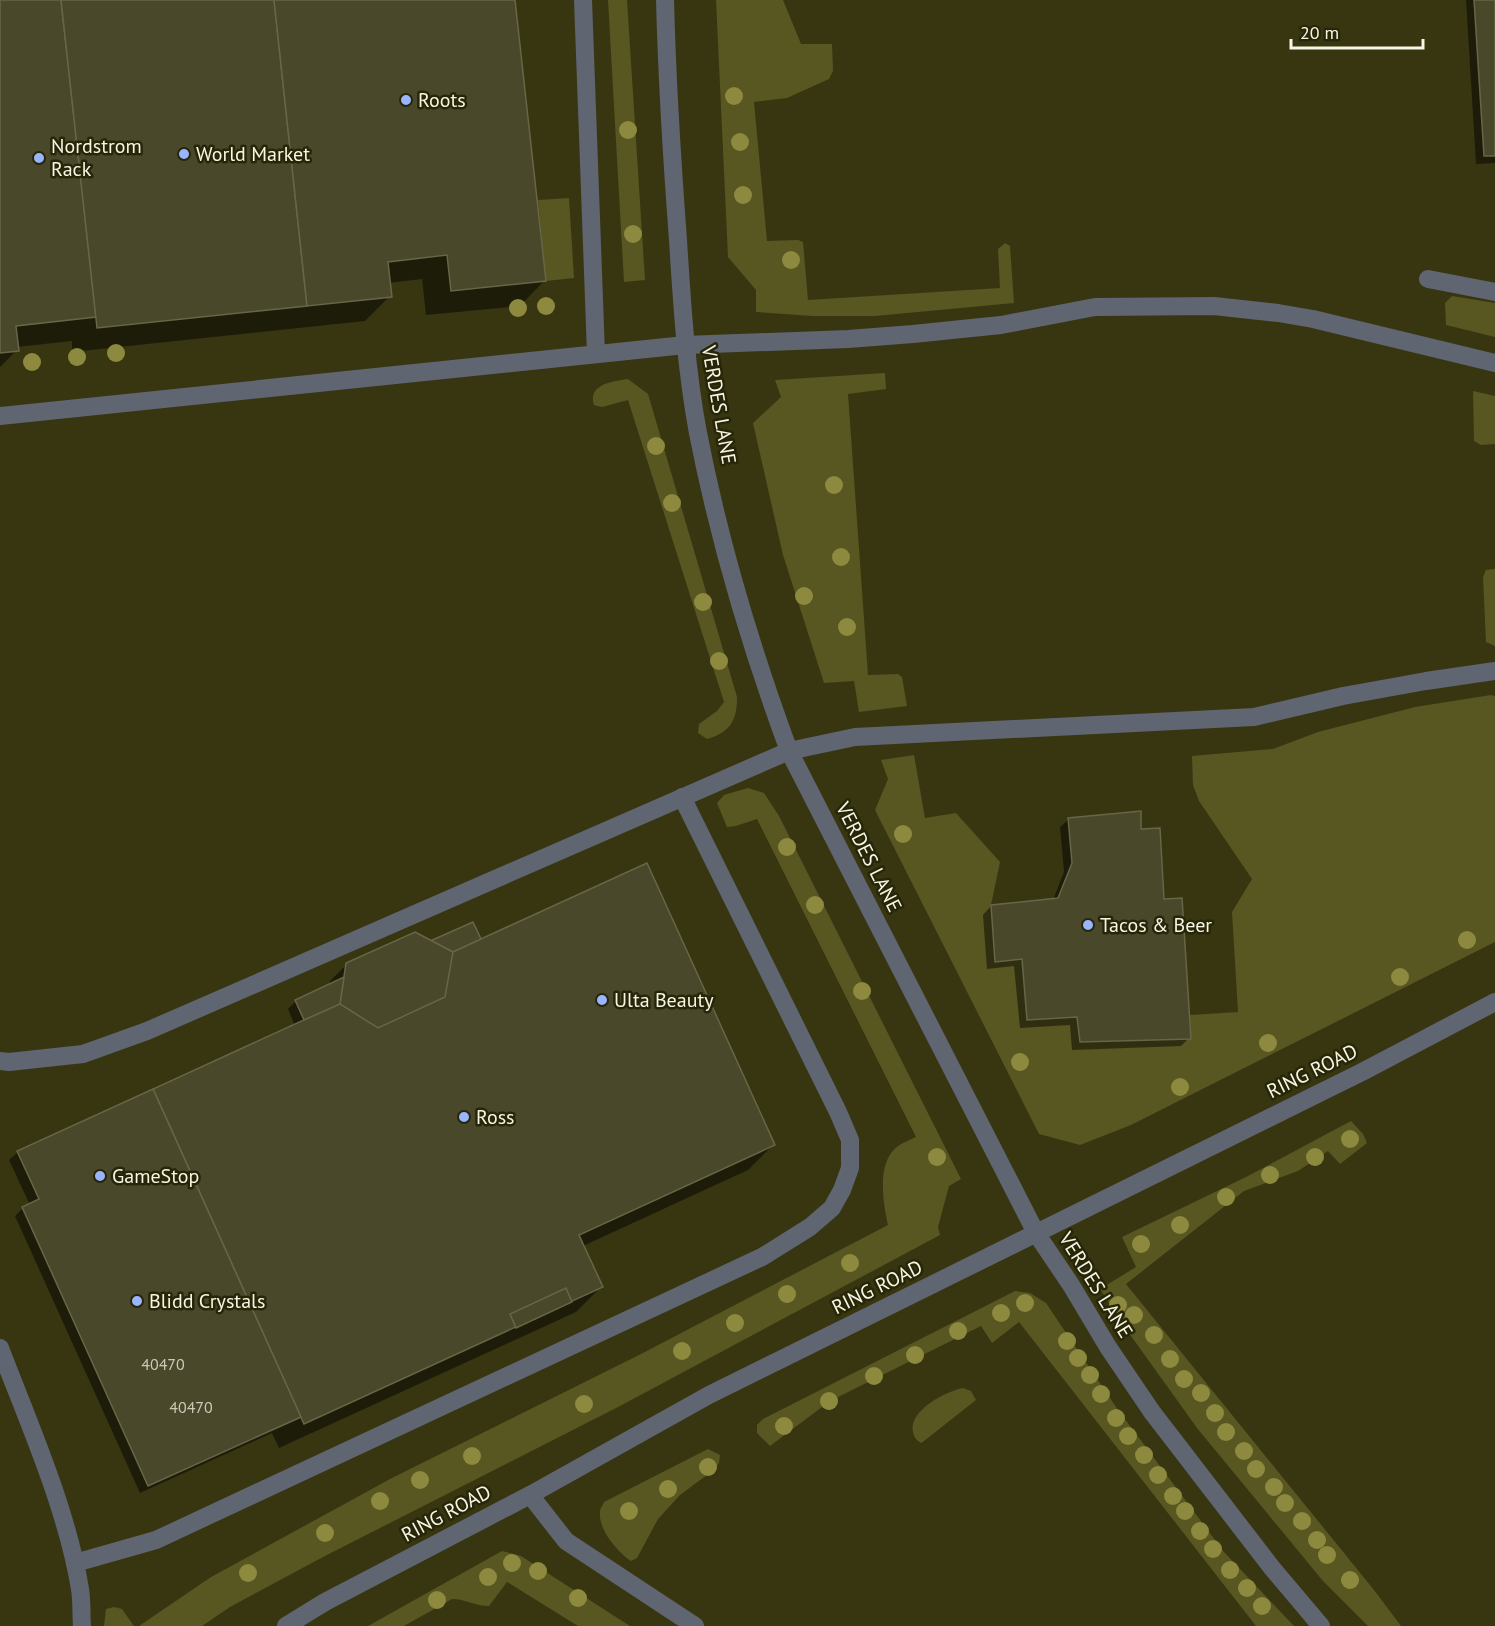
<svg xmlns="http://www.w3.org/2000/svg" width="1495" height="1626" font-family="'PT Sans',sans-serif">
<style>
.built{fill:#383611}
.green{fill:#585621}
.shadow{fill:#0007}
.building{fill:#49482b;stroke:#676647;stroke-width:1.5}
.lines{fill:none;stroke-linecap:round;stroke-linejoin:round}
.minor{stroke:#5f6571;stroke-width:18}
.tree{fill:#8d893f}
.poi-dot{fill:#99b5fd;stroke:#272608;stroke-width:2}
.labels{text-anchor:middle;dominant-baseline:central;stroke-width:5;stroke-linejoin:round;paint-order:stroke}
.number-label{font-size:16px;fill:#cbcab6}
.poi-label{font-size:20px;fill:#f6f6e4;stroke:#272608;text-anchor:start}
.street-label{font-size:20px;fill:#f6f6e4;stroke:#272608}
</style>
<rect width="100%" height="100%" fill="#313013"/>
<rect class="built" x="0" y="0" width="1495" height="1626"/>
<g class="green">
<polygon points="608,0 627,0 645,280 624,282"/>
<polygon points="716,0 783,0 801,44 832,44 833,71 829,79 787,98 754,102 767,241 798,240 803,242 808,300 1000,288 998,249 1005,243 1010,246 1014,303 875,316 813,316 756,312 756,290 728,257"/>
<polygon points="569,198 574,278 546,281 538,200"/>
<polygon points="1452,296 1495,303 1495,337 1446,325 1445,303"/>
<polygon points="885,373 886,389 848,394 868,675 898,674 902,677 907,706 859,712 854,681 824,683 783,555 753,423 781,397 775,380"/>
<path d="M628 379 648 394 737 697C737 720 731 732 707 739L698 733 699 724 717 711 724 702 628 400 602 407 594 405C587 384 614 381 628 379Z"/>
<polygon points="1473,391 1495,396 1495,444 1481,445 1474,441"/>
<polygon points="1495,569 1495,646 1486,642 1483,577 1486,570"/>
<polygon points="1491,695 1495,696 1495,942 1131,1125 1080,1145 1039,1134 875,810 888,779 881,760 914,755 925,818 956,813 1000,862 991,905 995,962 1022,959 1028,1020 1077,1017 1080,1042 1190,1039 1190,1015 1238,1012 1232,912 1252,879 1199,801 1193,785 1192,756 1273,749 1318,732 1415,707"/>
<path d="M748 788 764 793 779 816 961 1179 949 1186 938 1227 940 1235 620 1406 325 1556 230 1607 202 1626H139L211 1577 392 1478 641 1354 888 1225C883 1202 876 1162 898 1146 904 1142 910 1140 916 1137L757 819 736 826 727 827 717 803 724 795Z"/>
<polygon points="1351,1121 1363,1134 1367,1143 1340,1164 1328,1151 1298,1171 1244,1191 1126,1284 1374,1590 1401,1626 1368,1626 1323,1581 1197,1428 1126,1329 1100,1289 1136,1267 1122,1237 1246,1177"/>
<polygon points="1015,1291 1030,1293 1046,1303 1116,1407 1224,1552 1294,1626 1256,1626 1019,1322 992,1343 981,1326 830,1401 770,1446 757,1433 757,1425 763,1419"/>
<path d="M963 1388 971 1391 976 1400 924 1441 921 1443C916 1440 914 1437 913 1432 908 1411 946 1391 963 1388Z"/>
<path d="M708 1449 720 1455 719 1463 715 1469 680 1495 658 1519 637 1558 631 1561C617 1552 598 1529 600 1512 600 1508 603 1505 604 1502Z"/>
<path d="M502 1551 521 1556 630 1626H578L507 1582 489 1606C475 1606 465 1599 452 1599L404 1626H368Z"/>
<polygon points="114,1607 122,1609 134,1626 104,1626 106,1609"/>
</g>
<g class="shadow">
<polygon points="0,0 514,0 545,280 520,306 426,315 422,279 389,283 390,296 365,321 72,352 72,341 17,347 17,350 0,367"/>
<polygon points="1466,0 1495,0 1495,163 1476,164"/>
<polygon points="1069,819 1139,831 1162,900 1189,1038 1181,1046 1072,1050 1070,1025 1020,1028 1014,966 987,969 983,915 991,906 1053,900 1064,872 1060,827"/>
<polygon points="480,941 773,1145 748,1170 583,1246 601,1287 576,1312 279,1448 272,1433 140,1493 15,1216 23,1208 30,1205 9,1160 18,1152 295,1026 288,1009 296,1001 329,986 330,981 347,964 431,942"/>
</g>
<g class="building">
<polygon points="0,0 61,0 96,317 16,326 19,351 0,353"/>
<polygon points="61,0 274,0 307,306 97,328"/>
<polygon points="274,0 515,0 546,281 451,291 447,255 388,262 392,297 307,306"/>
<polygon points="1474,0 1495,0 1495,156 1484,156"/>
<polygon points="1141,811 1141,829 1160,828 1164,899 1182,898 1191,1039 1080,1042 1077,1017 1027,1020 1022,959 995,962 991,905 1058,898 1072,863 1068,818"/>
<polygon points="647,863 775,1145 579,1235 603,1287 304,1424 153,1089"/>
<polygon points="473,922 481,939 453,952 430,941"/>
<polygon points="415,932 453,952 445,997 378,1028 340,1004 346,963"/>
<polygon points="344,977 340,1004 304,1020 295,1000"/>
<polygon points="153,1089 301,1417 148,1486 22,1207 39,1199 17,1151"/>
<polygon points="566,1288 572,1302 516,1328 510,1314"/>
</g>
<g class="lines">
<g class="minor">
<polyline points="583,0 596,354"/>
<path d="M665 0C667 80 672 160 678 240 682 304 686 369 698 433 719 541 751 648 789 751L1036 1233 1071 1285 1108 1347 1152 1412 1272 1568 1321 1626"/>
<polyline points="1428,279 1495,292"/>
<polyline points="0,416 685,345 848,339 913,334 1001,325 1095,307 1214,306 1278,313 1313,319 1495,363"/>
<polyline points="0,1061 9,1062 83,1054 147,1031 789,751 855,737 1254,717 1343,696 1426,681 1495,671"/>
<path d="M0 1348C29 1424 67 1509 80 1589 82 1601 81 1614 82 1626"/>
<polyline points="530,1495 566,1541 695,1626"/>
<polyline points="75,1563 156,1540 762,1257 810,1227 832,1208 842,1190 850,1168 850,1140 838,1112 682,797"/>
<polyline points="286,1626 325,1602 530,1495 709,1395 1362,1072 1495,1002"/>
</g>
</g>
<g class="tree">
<circle cx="734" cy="96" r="9"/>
<circle cx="628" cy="130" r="9"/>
<circle cx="740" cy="142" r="9"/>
<circle cx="743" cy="195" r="9"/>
<circle cx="633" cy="234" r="9"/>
<circle cx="791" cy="260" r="9"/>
<circle cx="546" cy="306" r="9"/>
<circle cx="518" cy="308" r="9"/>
<circle cx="116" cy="353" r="9"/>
<circle cx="77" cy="357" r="9"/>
<circle cx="32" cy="362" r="9"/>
<circle cx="656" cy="446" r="9"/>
<circle cx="834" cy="485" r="9"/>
<circle cx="672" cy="503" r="9"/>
<circle cx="841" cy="557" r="9"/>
<circle cx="804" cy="596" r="9"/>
<circle cx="703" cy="602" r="9"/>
<circle cx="847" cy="627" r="9"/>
<circle cx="719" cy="661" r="9"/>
<circle cx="903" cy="834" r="9"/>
<circle cx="787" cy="847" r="9"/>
<circle cx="815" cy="905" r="9"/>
<circle cx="1467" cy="940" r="9"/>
<circle cx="1400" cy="977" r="9"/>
<circle cx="862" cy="991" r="9"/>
<circle cx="1268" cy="1043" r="9"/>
<circle cx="1020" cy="1062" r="9"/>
<circle cx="1180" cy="1087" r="9"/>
<circle cx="1350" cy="1139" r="9"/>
<circle cx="937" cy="1157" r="9"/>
<circle cx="1315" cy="1157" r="9"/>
<circle cx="1270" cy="1175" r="9"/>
<circle cx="1226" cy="1197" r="9"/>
<circle cx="1180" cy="1225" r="9"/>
<circle cx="1141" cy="1244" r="9"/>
<circle cx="850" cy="1263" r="9"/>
<circle cx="787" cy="1294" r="9"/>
<circle cx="1025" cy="1303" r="9"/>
<circle cx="1118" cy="1305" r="9"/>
<circle cx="1001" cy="1313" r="9"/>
<circle cx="1134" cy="1315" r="9"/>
<circle cx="735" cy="1323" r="9"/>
<circle cx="958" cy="1331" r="9"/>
<circle cx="1154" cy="1335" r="9"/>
<circle cx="1067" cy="1341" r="9"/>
<circle cx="682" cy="1351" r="9"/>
<circle cx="915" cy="1355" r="9"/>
<circle cx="1078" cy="1358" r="9"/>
<circle cx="1170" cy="1359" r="9"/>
<circle cx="1090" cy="1375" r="9"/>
<circle cx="874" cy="1376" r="9"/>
<circle cx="1184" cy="1379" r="9"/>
<circle cx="1201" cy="1393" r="9"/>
<circle cx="1101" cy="1394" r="9"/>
<circle cx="829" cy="1401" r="9"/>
<circle cx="584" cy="1404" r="9"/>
<circle cx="1215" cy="1413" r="9"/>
<circle cx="1116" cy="1418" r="9"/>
<circle cx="784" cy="1426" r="9"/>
<circle cx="1226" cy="1432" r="9"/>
<circle cx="1128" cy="1436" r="9"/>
<circle cx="1244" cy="1451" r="9"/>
<circle cx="1144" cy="1455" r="9"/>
<circle cx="472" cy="1456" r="9"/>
<circle cx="708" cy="1467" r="9"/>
<circle cx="1256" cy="1469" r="9"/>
<circle cx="1158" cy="1475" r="9"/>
<circle cx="420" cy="1480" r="9"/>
<circle cx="1274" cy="1487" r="9"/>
<circle cx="668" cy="1489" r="9"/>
<circle cx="1173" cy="1496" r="9"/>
<circle cx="380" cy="1501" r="9"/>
<circle cx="1285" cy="1503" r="9"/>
<circle cx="629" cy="1511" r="9"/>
<circle cx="1185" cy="1511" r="9"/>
<circle cx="1302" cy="1521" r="9"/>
<circle cx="1200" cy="1531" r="9"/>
<circle cx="325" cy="1533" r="9"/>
<circle cx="1317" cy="1540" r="9"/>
<circle cx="1213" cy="1549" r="9"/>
<circle cx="1327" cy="1555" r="9"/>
<circle cx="512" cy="1563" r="9"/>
<circle cx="1230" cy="1570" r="9"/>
<circle cx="538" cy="1571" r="9"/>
<circle cx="248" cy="1573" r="9"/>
<circle cx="488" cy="1577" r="9"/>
<circle cx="1350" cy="1580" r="9"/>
<circle cx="1247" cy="1588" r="9"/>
<circle cx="578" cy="1598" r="9"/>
<circle cx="437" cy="1600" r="9"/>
<circle cx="1262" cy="1606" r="9"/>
</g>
<g class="poi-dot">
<circle cx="406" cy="100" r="6"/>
<circle cx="184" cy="154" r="6"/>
<circle cx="39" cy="158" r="6"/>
<circle cx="1088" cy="925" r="6"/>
<circle cx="602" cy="1000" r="6"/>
<circle cx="464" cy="1117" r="6"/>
<circle cx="100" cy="1176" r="6"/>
<circle cx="137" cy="1301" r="6"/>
</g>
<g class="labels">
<g class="number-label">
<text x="163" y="1364">40470</text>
<text x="191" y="1407">40470</text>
</g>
<g class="poi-label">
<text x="418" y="100">Roots</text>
<text x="51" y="146">Nordstrom<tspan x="51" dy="23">Rack</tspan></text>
<text x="196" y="154">World Market</text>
<text x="1100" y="925">Tacos &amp; Beer</text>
<text x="614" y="1000">Ulta Beauty</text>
<text x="476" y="1117">Ross</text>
<text x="112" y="1176">GameStop</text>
<text x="149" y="1301">Blidd Crystals</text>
</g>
<g class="street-label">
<text transform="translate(719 405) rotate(80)">VERDES LANE</text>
<text transform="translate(869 857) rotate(63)">VERDES LANE</text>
<text transform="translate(1312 1071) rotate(-26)">RING ROAD</text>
<text transform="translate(1096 1285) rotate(58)">VERDES LANE</text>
<text transform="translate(877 1287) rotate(-26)">RING ROAD</text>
<text transform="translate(446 1513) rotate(-28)">RING ROAD</text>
</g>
</g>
<path d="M1291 39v9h132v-9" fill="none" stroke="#f6f6e4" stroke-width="3"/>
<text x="1300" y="39" font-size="18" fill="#f6f6e4" stroke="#272608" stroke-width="4.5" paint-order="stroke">20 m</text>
</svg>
